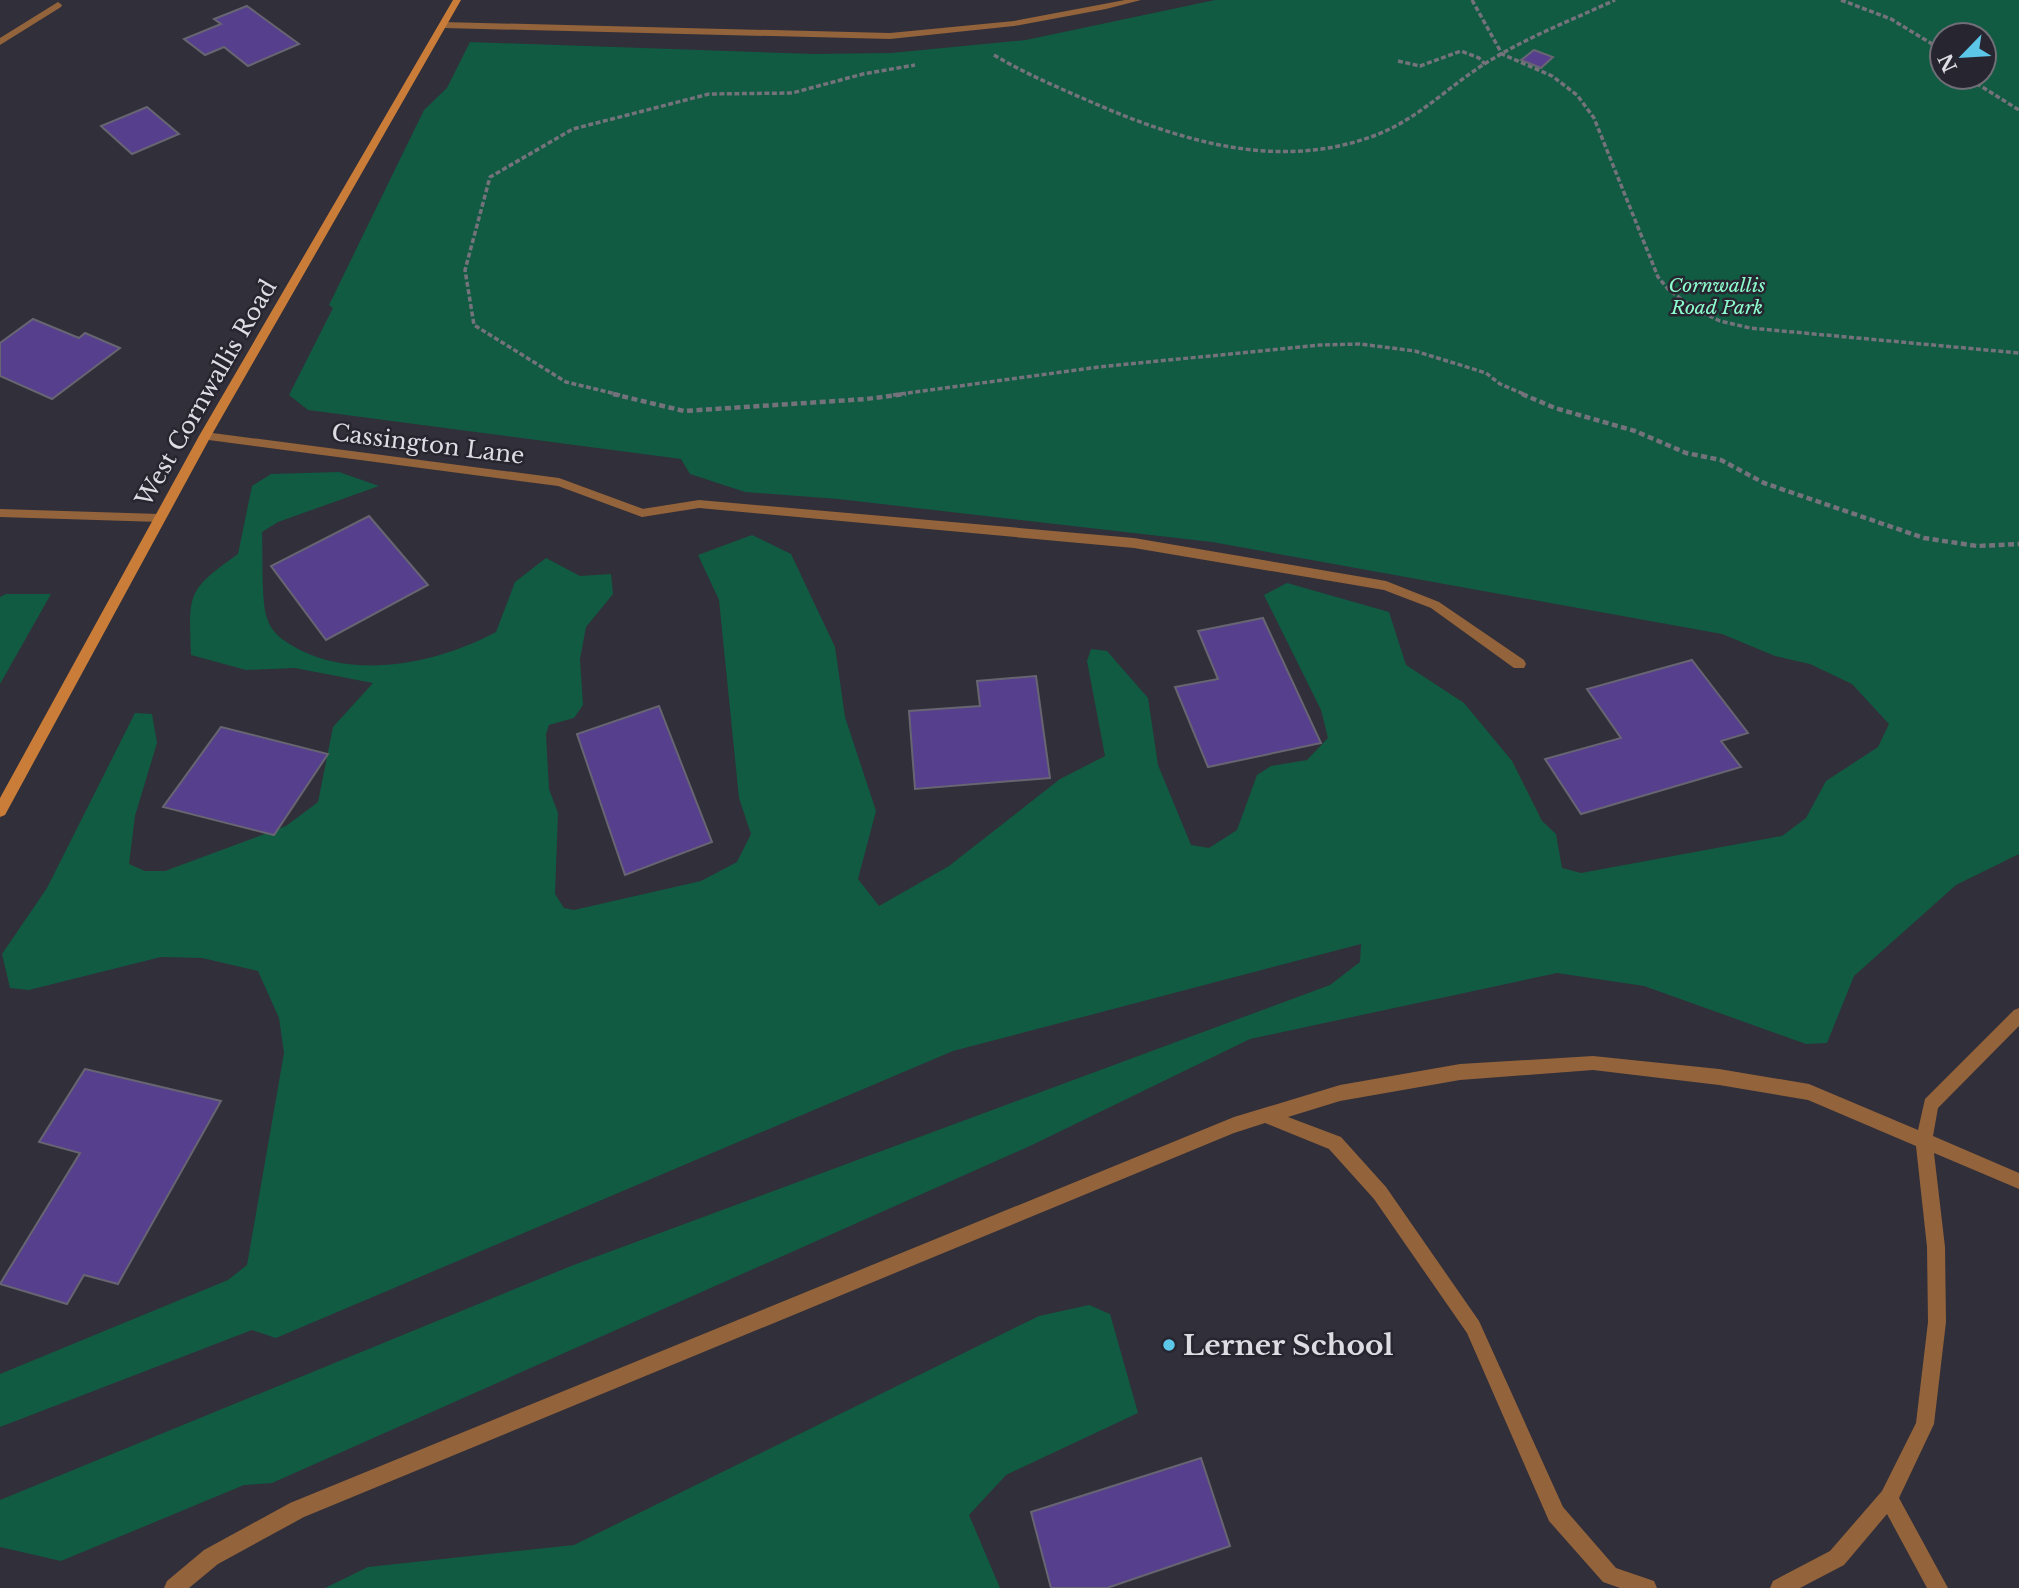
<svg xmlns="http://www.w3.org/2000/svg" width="2019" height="1588" font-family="'Libre Baskerville',serif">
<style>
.green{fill:#115b42;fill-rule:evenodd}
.building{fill:#563f8d;stroke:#676571;stroke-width:2}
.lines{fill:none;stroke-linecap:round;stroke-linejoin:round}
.path-far1{stroke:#74727b;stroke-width:3.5;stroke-dasharray:5 2.5;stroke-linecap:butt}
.path{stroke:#74727b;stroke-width:4.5;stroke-dasharray:6 3.5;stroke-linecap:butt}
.lane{fill:#93633b;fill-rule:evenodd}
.street{fill:#93633b;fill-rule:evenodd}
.secondary{fill:#ca7d38;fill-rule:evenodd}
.poi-dot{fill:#5cc7e7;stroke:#27252f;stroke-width:2.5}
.labels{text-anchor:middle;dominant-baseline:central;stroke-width:5;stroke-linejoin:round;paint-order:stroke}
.far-park-label{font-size:19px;font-style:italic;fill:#8cfdcd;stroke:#27252f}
.street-label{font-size:23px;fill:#dedce3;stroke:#27252f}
.near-poi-label{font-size:28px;font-weight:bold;fill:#dedce3;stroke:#27252f;text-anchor:start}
</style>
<rect width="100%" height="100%" fill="#312f39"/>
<g class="green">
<path d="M1215 0H2019V854L1956 885 1854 976 1827 1043 1806 1044 1644 986 1557 973 1250 1039 1030 1146 272 1483 244 1485 61 1561 0 1547V1500L571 1266 1330 985 1360 962 1361 944 953 1051 276 1338 252 1330 0 1427V1374L228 1280 247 1265 284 1053 279 1018 258 971 202 958 161 957 29 990 10 988 2 954 47 888 135 713 152 714 157 743 135 816 129 864 145 871H165L286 826 318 802 333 727 373 683 295 668 246 670 191 655C189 593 186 591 238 554L252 486 271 474 339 472 379 486 278 522 262 532C263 551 261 602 267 618 272 635 286 642 300 650 360 680 440 662 496 632L515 582 546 558 580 576 611 574 613 594 586 627 580 659 583 705 574 718 549 725 546 734 549 789 558 813 555 894 564 908 574 910 701 881 737 862 751 834 739 798 719 600 698 555 752 535 791 554 835 647 845 717 876 811 858 879 879 906 949 866 1060 779 1105 756 1087 661 1091 649 1107 651 1148 698 1158 765 1191 845 1209 848 1237 830 1257 775 1271 766 1307 760 1328 738 1321 710 1264 595 1287 583 1389 612 1406 665 1464 703 1512 761 1542 821 1556 834 1562 868 1581 873 1782 836 1806 818 1826 781 1878 747 1889 724 1852 684 1810 664 1775 656 1722 634 1212 542 838 499 745 492 690 474 681 459 308 410 289 395 333 308 329 305 424 110 447 88 470 42 813 54 891 53 1026 40ZM1942 35H1984V77H1942Z"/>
<polygon points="6,594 51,594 0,684 0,597"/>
<polygon points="1089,1305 1110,1314 1138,1413 1006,1475 969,1515 1000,1588 325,1588 368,1567 574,1545 1039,1316"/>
</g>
<g class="building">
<polygon points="247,6 299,44 248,66 224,47 205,55 184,39 221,24 214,19"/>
<polygon points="1534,50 1553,57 1541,68 1521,60"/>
<polygon points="147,107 179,134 132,154 101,126"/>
<polygon points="33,319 79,338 85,333 120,348 52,399 0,376 0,343"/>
<polygon points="369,516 428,585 326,640 271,566"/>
<polygon points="1263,618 1321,743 1208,767 1175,687 1218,679 1198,631"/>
<polygon points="1692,660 1748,733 1721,741 1741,767 1581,814 1545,759 1621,738 1587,689"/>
<polygon points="1036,676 1050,778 915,789 909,711 980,706 977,681"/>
<polygon points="659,706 712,842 625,875 577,734"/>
<polygon points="221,727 328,754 274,835 163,807"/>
<polygon points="85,1069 221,1101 118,1284 84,1275 67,1304 0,1284 80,1153 39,1142"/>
<polygon points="1201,1458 1230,1546 1107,1588 1051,1588 1031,1512"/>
</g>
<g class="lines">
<g class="path-far1">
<polyline points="1472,0 1502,54 1552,76 1577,95 1594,118 1658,277 1668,289 1693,308 1720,321 1750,328 2019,353"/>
<polyline points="1841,0 1891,19 1942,50"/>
<path d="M994 55C1024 73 1057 87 1089 101 1180 141 1279 172 1376 135 1418 119 1449 86 1486 63 1527 37 1572 20 1615 0"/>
<polyline points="1398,61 1420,66 1461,51 1479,58 1485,64"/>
<polyline points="1972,77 1979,85 2019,110"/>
<polyline points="620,395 566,382 474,325 465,270 490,177 573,129 709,94 792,93 863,74 915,65"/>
<polyline points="893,395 1099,367 1320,345 1360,344 1415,351 1486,373 1500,384 1526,395"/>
</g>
<g class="path">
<polyline points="613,394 684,411 866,399 906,394"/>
<polyline points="1522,394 1555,408 1635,431 1686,453 1721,460 1764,483 1924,538 1977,546 2019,544"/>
</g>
<g class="lane">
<polygon points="699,500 1134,538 1386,581 1439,602 1524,660 1526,664 1524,668 1514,668 1431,608 1384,590 1134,548 699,508 642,517 636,513 642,509"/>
<polygon points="2019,1008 2019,1026 1938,1108 1933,1136 2019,1173 2019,1189 1934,1153 1945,1247 1946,1322 1934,1424 1899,1498 1948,1588 1927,1588 1887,1514 1844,1565 1800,1588 1770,1588 1773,1581 1830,1551 1882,1491 1916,1423 1928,1322 1927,1247 1916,1146 1808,1100 1719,1085 1593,1070 1460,1080 1340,1101 1288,1117 1341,1137 1386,1187 1479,1321 1563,1507 1616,1568 1654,1581 1657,1588 1620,1588 1603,1582 1549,1521 1467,1333 1374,1199 1329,1149 1265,1123 1234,1133 304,1517 218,1564 189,1588 164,1588 167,1581 204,1550 290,1503 1234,1117 1340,1085 1460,1064 1593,1056 1719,1069 1809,1084 1918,1130 1925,1099 2014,1010"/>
</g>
<g class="street">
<polygon points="1125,0 1141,0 1106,9 1014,26 890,39 443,28 439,25 443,22 890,33 1014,21"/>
<polygon points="58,2 62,5 61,7 0,45 0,38"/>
<polygon points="205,432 559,478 646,510 648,513 642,517 558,486 201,439 201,433"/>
<polygon points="0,509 160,514 166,518 160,522 0,517"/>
</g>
<polygon class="secondary" points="453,0 461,0 211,436 5,815 0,817 0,798 199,436"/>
</g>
<circle class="poi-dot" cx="1169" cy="1345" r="7"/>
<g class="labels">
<g class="far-park-label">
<text x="1717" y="285">Cornwallis<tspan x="1717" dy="22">Road Park</tspan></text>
</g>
<g class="street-label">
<text transform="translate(206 393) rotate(-60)">West Cornwallis Road</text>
<text transform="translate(428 444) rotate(7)">Cassington Lane</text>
</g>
<g class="near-poi-label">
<text x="1183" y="1345">Lerner School</text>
</g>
</g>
<g transform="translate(1963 56) rotate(245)"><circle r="33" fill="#27252f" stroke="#706e77" stroke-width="2"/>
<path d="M0-5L12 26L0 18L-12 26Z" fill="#5cc7e7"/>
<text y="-10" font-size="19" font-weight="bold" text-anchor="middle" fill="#dedce3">N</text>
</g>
</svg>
